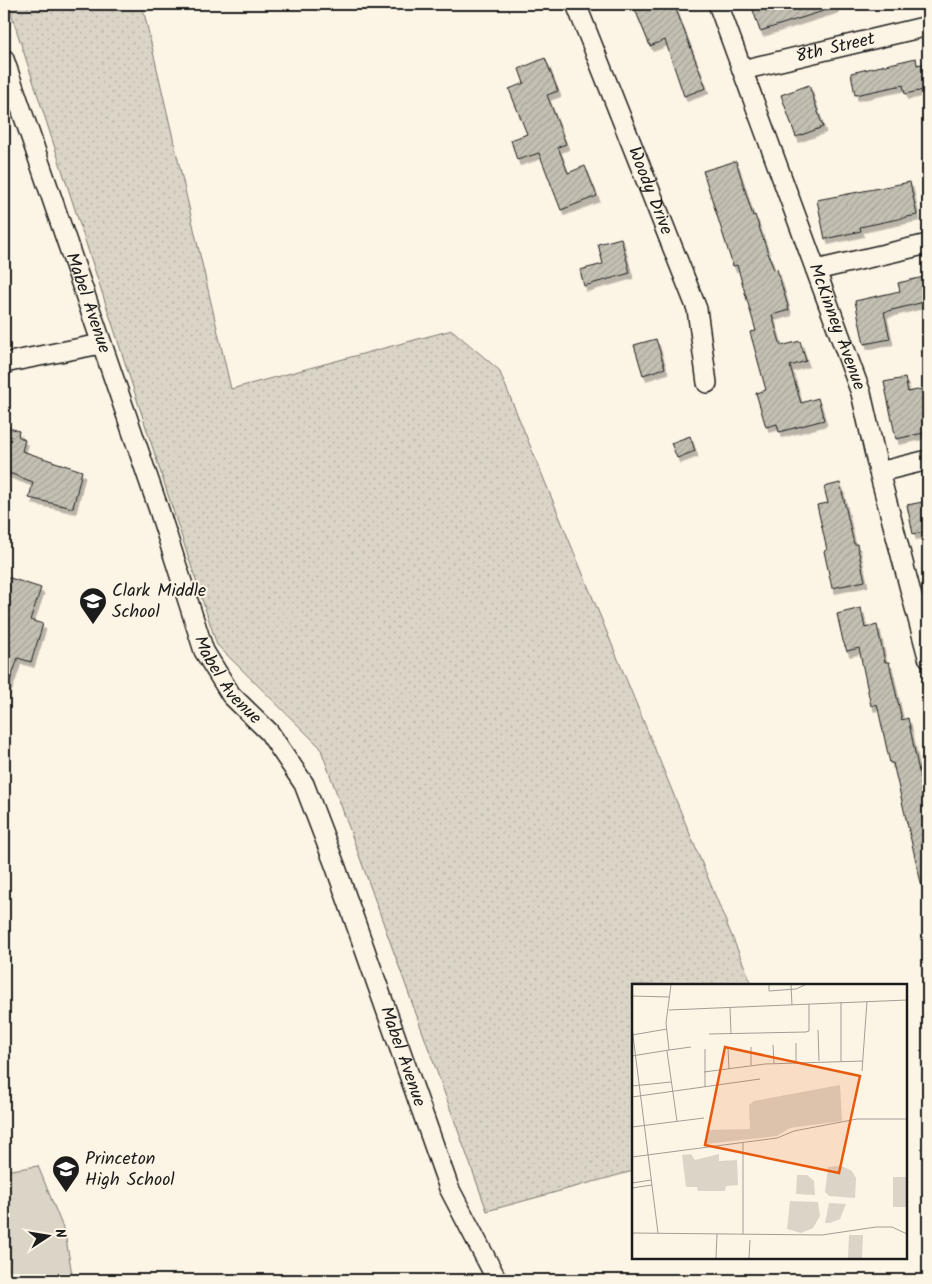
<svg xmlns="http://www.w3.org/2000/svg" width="932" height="1284" font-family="Kalam,sans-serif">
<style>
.grass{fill:url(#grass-dots);stroke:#7c7872}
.green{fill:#dbd5c8;stroke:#7c7872}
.building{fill:url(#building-hatch);stroke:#1c1c1c;filter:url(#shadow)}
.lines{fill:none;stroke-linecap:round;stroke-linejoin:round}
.minor-casing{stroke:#1c1c1c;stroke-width:22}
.minor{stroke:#fcf5e5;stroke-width:19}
.labels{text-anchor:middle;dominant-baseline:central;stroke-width:4;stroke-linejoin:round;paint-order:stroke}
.street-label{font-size:18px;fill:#1c1c1c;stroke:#fcf5e5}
.poi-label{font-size:18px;fill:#1c1c1c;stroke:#fcf5e5;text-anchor:start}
.inset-road{fill:none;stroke:#a29e95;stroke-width:1}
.view{fill:#e8590c;fill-opacity:0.15;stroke:#e8590c;stroke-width:2.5}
.inset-edge{fill:none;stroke:#1c1c1c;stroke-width:2.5}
</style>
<defs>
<pattern id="grass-dots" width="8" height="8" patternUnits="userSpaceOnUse" patternTransform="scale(1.25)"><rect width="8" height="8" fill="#dbd5c8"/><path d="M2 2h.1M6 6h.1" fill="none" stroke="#bbb6ab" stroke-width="1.8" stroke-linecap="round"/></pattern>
<pattern id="building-hatch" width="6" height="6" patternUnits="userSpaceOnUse" patternTransform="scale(1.25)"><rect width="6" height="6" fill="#c4c0b3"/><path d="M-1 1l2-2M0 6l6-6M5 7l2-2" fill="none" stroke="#a8a499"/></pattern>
<filter id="shadow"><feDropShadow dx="3" dy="5.5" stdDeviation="0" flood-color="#0004"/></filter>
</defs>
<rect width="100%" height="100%" fill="#fcf5e5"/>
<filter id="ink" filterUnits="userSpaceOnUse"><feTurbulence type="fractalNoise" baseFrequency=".02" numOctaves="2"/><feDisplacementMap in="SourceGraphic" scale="10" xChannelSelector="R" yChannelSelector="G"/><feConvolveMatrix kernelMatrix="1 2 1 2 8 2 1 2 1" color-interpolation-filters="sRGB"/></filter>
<g filter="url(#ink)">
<polygon class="grass" points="8,4 142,4 231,389 452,330 499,370 752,985 633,985 633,1171 487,1211 320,747 217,645"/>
<polygon class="green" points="38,1166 65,1233 73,1280 4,1280 4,1171"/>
<g class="building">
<polygon points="642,4 674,4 706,88 684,96 665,40 650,46 634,7"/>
<polygon points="751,4 835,4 836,7 760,31"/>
<polygon points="545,58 558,91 547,95 566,144 558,147 568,173 585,166 597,196 561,210 539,153 517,160 511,140 527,134 509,89 524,83 519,69"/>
<polygon points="916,58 917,65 928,63 928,89 905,94 903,85 855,95 851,73"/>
<polygon points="809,85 823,127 796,137 781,95"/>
<polygon points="736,161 753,216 755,215 774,270 777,269 789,310 772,315 781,346 800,341 806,361 790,366 801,403 818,398 824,420 779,432 777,424 766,427 756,393 766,390 750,332 756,331 737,265 733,266 703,171"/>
<polygon points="910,182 917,215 860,227 861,231 825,239 817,200"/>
<polygon points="621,238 630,273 584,286 580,270 603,264 598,244"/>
<polygon points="928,276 928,301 884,312 890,339 864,344 855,301 900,291 898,283"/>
<polygon points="656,339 665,368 643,375 634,345"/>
<polygon points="905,378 908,392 922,389 928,419 928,432 896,439 884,382"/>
<polygon points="4,426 19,431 18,436 25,440 22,451 82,471 73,508 29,498 33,482 4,471"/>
<polygon points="690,436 695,451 677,458 671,443"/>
<polygon points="840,483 854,544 857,544 865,581 832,588 824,551 827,550 817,505 828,503 824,487"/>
<polygon points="928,501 928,531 913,534 907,505"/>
<polygon points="4,576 41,588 30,620 43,624 31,662 18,658 6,693 4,693"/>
<polygon points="861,608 865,628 877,625 885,662 889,662 902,720 908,718 921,782 924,781 928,802 928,886 922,887 893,763 890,763 877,704 871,706 859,648 847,651 843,641 837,614"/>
</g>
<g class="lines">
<g class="minor-casing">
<g id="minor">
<path id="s1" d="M576 4 697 309 707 383"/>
<path id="s2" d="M718 4 861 393 879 472 928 657"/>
<path id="s3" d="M4 59 158 507 204 651 231 695 269 732 304 784 335 865 449 1188 497 1280"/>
<path id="s4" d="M742 70 928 26"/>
<polyline points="816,270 928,244"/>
<polyline points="4,363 101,344"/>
<polyline points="879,472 928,460"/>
</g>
</g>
<use href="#minor" class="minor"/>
</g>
</g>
<defs>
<g id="school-pin" transform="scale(1.4375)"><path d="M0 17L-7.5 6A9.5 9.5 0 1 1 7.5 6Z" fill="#1c1c1c" stroke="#fcf5e5"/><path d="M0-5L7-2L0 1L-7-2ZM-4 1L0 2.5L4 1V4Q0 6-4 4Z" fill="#fff"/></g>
</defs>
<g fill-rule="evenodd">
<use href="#school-pin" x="93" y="601"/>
<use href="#school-pin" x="66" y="1169"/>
</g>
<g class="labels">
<g class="street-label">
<text stroke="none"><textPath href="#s4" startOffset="96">8th Street</textPath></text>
<text stroke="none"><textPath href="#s1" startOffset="201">Woody Drive</textPath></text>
<text stroke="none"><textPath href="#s3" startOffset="258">Mabel Avenue</textPath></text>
<text stroke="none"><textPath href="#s2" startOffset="344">McKinney Avenue</textPath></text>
<text stroke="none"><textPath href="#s3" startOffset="662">Mabel Avenue</textPath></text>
<text stroke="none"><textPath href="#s3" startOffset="1082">Mabel Avenue</textPath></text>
</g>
<g class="poi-label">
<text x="112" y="591">Clark Middle<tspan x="112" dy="21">School</tspan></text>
<text x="85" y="1159">Princeton<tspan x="85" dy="21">High School</tspan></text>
</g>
</g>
<g transform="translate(632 984)">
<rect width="275" height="275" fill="#fcf5e5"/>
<path d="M208 101 210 137 158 144 145 152 73 160 76 146 118 145 117 121 122 117Z" fill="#dbd5c8"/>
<path d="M59 170 63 176 87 170V177L105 176 106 201 94 202 93 207H66L65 203H54L50 171ZM210 182 220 187 224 194 223 214 197 212 193 208 196 183ZM165 191H175L182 197 183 211 164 210ZM261 193H275V223H261ZM158 217 186 218 188 232 181 244 169 249 155 245ZM197 219 214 220 208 235 198 239H193ZM217 251H231L230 274H216Z" fill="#dbd5c8"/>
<path class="inset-road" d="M137 1V7L164 5 173 1M159 1 160 21M0 12 37 13M98 24 99 49M37 26 275 16M0 44 26 249M186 46 187 77M77 50 174 48 177 47V20M0 51 35 45M164 59V78M141 61 142 79M119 63V81M96 64 97 85M37 66 59 63M35 67 45 137M0 72 37 66 34 39 39 1M209 77V18M230 87 235 17M72 88 133 80 231 77M0 102 39 98M73 103V65M0 113 128 95M0 143 72 134M111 158V250M0 173 145 154 162 147 225 135H275M0 199 19 196M0 204 20 201M0 249 190 251 244 243H260L275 250M84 274 85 250M117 274 118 256"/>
<path class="view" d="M93 63 228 92 207 189 73 161Z"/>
<rect width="275" height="275" class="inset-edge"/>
</g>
<rect width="932" height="1284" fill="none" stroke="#fcf5e5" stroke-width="20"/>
<rect x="10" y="10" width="912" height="1264" fill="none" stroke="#1c1c1c" stroke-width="2" filter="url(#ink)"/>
<g transform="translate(48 1236) rotate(78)" stroke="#fcf5e5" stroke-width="4" paint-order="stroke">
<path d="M0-4L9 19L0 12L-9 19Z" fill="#1c1c1c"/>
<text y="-8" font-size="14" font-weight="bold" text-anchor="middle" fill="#1c1c1c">N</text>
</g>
</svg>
